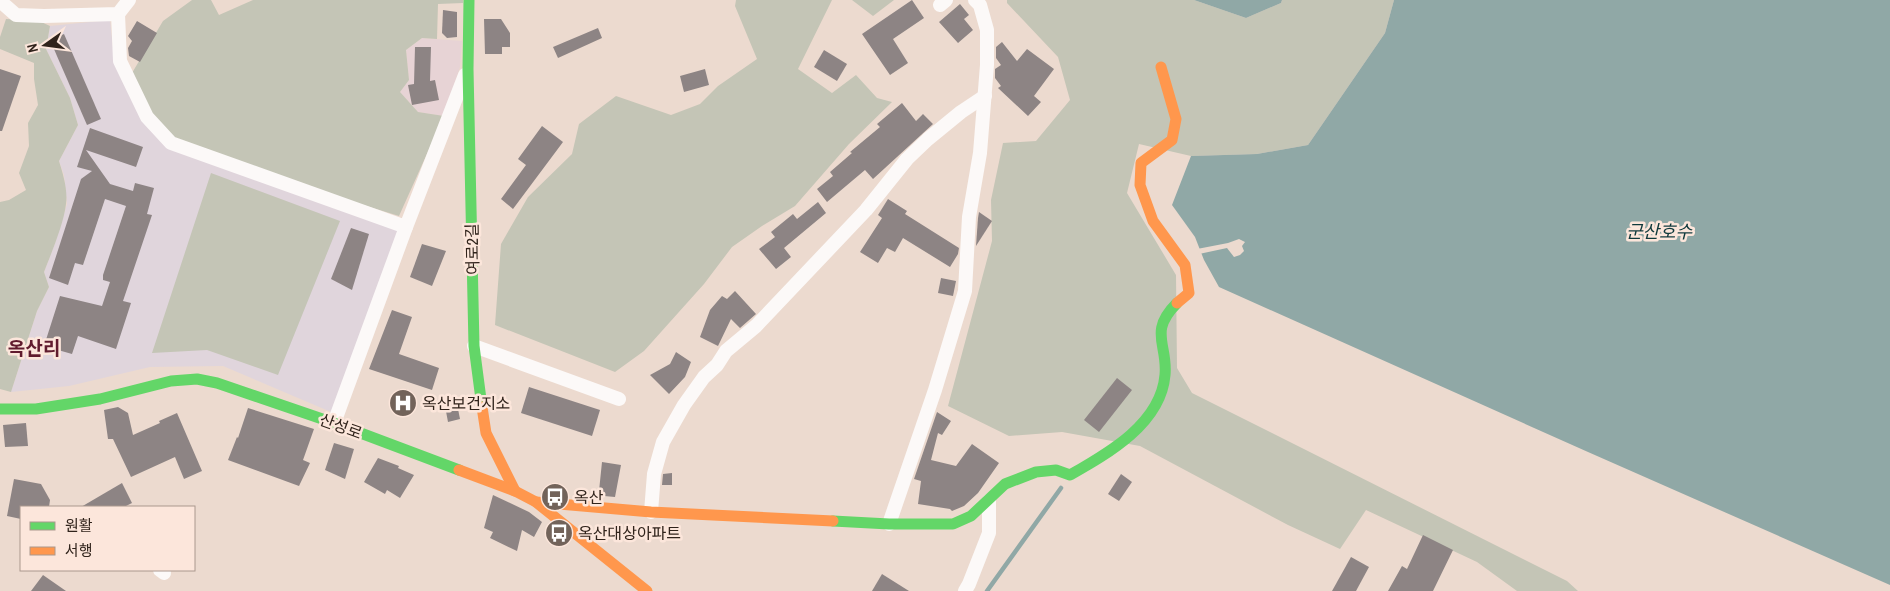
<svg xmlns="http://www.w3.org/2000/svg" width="1890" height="591" font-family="'Archivo Narrow','Noto Sans KR',sans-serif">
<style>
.education{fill:#e0d5dc}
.medical{fill:#e7d3d5}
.green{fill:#c4c5b6}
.water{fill:#90a8a6}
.pier{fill:#ecdacf}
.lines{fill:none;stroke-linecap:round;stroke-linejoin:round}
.stream{stroke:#90a8a6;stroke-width:4.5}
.building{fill:#8d8484}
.street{stroke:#fcf9f8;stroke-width:14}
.fast{stroke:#63d668;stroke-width:11}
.slow{stroke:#ff974d;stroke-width:11}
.labels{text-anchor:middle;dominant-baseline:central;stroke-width:5;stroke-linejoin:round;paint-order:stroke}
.street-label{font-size:16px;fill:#30231b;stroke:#fce6db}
.poi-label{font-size:16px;fill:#30231b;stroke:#fce6db;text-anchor:start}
.water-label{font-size:18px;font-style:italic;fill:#0f393c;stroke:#fce6db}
.quarter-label{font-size:19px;font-weight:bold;fill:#601b2e;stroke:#fce6db}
</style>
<rect width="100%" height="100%" fill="#ecdacf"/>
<polygon class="education" points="110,20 114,58 143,121 399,230 331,412 223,366 150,367 69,386 11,392 37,311 49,287 44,272 55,243 67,204 64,175 59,161 78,125 70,98 46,49 50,26"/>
<polygon class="medical" points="422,38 462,41 460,67 444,116 418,112 400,92 409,80 406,50"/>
<g class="green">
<polygon points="192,0 211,0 219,15 253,0 463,0 463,3 438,4 437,39 422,38 406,50 409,80 400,92 418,112 444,116 399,216 321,192 172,137 150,112 132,73 163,21"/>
<polygon points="736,0 832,0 798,69 832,93 856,75 877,98 892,102 849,144 795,206 762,226 732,247 704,284 644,351 615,372 495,325 501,244 528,197 572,154 579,124 616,96 671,115 700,104 718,86 757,59 735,6"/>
<polygon points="852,0 894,0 873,16"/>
<polygon points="1007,0 1194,0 1246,18 1281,3 1282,0 1394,0 1385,33 1308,145 1257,154 1191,156 1139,144 1127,193 1176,275 1177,368 1192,393 1567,581 1578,591 1517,591 1477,562 1366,510 1340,549 1288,525 1140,446 1062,432 1009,436 948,406 992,241 991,200 1003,143 1036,141 1070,100 1058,57 1007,3"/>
<path d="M6 19 39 21 50 26 46 49 70 98 78 125 59 161C63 174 68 190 66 204 64 223 51 254 44 272L49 287 37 311 11 392 0 389V202L9 200 26 190 19 173 29 146 28 123 38 105 34 79V63L0 49V37Z"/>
<polygon points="211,173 340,221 278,375 207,350 152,353"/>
</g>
<g class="water">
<polygon points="1194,0 1282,0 1281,3 1246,18"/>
<polygon points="1394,0 1890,0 1890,585 1588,452 1219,287 1204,260 1195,237 1172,205 1191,156 1257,154 1308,145 1385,33"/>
</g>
<polygon class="pier" points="1239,239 1245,242 1242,246 1244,251 1240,255 1234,257 1227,248 1199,254 1197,249 1228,243"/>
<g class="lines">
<polyline class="stream" points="987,591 1061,488"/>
</g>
<g class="building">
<polygon points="912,0 924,18 893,39 908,63 890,75 862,34"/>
<polygon points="960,4 969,15 964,19 973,30 958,43 939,22"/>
<polygon points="443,10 457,12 457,37 447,38 442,33"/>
<polygon points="484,19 501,19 510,33 510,47 502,47 502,54 485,54"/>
<polygon points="137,21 157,33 140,62 129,56 128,48 132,41 128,36"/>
<polygon points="598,28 602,38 558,58 553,47"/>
<polygon points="64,34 101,119 87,125 50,40"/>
<polygon points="1002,42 1017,61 1027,49 1054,69 1034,96 1041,102 1028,116 998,88 1001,86 995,78 995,69 1001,65 996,58 996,47"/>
<polygon points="415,47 431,47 430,81 435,80 439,100 412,105 408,85 414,84"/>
<polygon points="824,50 847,64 837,81 814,67"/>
<polygon points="0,69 21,76 2,131 0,131"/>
<polygon points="705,69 709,85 684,92 680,76"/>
<polygon points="902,103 916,121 923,114 933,124 873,179 865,170 827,202 817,189 833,176 830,172 852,153 850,152 880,127 877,124"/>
<polygon points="542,126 563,142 513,209 501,199 526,165 518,159"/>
<polygon points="90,128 143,147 136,167 86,150 110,184 133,191 135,183 154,188 147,214 152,215 123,301 131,303 116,349 78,336 72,354 44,346 60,296 102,306 110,282 103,280 103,275 126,206 105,199 83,265 75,263 68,285 49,278 81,179 92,171 77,167"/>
<polygon points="888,199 907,211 905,214 959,248 958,254 950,267 903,238 895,252 887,248 878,263 860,252 882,218 878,215"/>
<polygon points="818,202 826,213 784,248 791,257 776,269 759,249 775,237 771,232 793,214 797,219"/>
<polygon points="979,212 992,221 976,246 978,218"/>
<polygon points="351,228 369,234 352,290 331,279"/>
<polygon points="422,244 446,251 432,286 410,277"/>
<polygon points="941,278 956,281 953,296 938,293"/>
<polygon points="735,291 756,314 740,328 731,319 718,346 700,337 710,310 722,296 727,299"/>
<polygon points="392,310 412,317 399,354 439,368 432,390 369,369"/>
<polygon points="676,352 691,362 685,377 669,394 650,375 670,364"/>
<polygon points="1117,378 1132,390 1099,432 1084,420"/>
<polygon points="529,387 600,410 592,436 521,413"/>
<polygon points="456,399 460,419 448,422 444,401"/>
<polygon points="118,407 128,413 133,435 160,423 159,421 177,413 202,471 184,479 175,457 131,477 113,439 108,439 104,410"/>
<polygon points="248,408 314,429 303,460 310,463 299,486 228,460 237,437 238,438"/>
<polygon points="937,412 951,421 942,435 938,433 931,460 956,466 972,444 999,463 978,493 964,506 952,511 950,509 918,504 921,481 914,479"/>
<polygon points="26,423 28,446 5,447 3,425"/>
<polygon points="334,443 354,449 345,479 325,470"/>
<polygon points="378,458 399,466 398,468 414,475 400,498 387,490 385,494 364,482"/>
<polygon points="602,462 621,465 615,497 593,495 592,490 599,491"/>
<polygon points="672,473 672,485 662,485 663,474"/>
<polygon points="1121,474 1132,482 1119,501 1108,494"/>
<polygon points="14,479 41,484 50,500 49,507 21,507 21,519 7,516"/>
<polygon points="122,483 132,503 124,507 81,507"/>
<polygon points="493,495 529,512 542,522 534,537 522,530 517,551 490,538 493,532 484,528"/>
<polygon points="1423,535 1453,550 1433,591 1388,591 1402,566 1407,569"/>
<polygon points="1351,557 1369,567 1356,591 1332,591"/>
<polygon points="882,574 909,591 872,591"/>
<polygon points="43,575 66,591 31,591"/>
</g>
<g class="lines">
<g class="street">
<polyline points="0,1 16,15 44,16 118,14 129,0"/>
<polyline points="940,5 946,0"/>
<polyline points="118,14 120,61 147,117 171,143 406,227"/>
<polyline points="474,346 619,399"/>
<polyline points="334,423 406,227 465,75"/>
<polyline points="651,512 654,474 663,442 684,405 704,377 717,365 726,351 756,326 866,210 907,159 928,139 961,112 985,96"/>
<polyline points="889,524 935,390 965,291 969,217 980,153 987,65 987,30 980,5 975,0"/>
<polyline points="160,570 164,573"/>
<polyline points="965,591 969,584 989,533 989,501"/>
</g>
<g class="fast">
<polyline points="469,0 468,69 474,346 482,407"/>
<polyline points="0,409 36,409 100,399 171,381 197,379 217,383 334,423 459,470"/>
<path d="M833 521 889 524H953L971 516 1005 484 1036 472 1056 470 1070 475C1107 454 1161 424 1165 375 1168 344 1148 332 1177 303"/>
</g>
<g class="slow">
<polyline points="1161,67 1176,119 1172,140 1141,163 1140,185 1153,221 1185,265 1189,293 1177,303"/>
<polyline points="482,407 486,433 515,491"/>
<polyline points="459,470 515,491 536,502 647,591"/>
<polyline points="536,502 651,512 833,521"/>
</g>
</g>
<defs>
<g id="hospital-disc" transform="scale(1.4375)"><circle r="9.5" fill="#72635a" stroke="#fce6db"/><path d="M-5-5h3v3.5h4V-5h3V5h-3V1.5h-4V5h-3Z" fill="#fff"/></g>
<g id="bus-disc" transform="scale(1.4375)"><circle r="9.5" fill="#72635a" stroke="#fce6db"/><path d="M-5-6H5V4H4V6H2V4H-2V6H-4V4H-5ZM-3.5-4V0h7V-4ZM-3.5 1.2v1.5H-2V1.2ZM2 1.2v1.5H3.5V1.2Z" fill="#fff"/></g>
</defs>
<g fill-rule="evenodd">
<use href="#hospital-disc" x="403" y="403"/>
<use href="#bus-disc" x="555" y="497"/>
<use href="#bus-disc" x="559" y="533"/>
</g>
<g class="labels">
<g class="street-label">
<text transform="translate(472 249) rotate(-91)">여로2길</text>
<text transform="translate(341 426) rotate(20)">산성로</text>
</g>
<g class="poi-label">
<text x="422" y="403">옥산보건지소</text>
<text x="574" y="497">옥산</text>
<text x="578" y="533">옥산대상아파트</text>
</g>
<g class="water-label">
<text x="1659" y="231">군산호수</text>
</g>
<g class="quarter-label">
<text x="34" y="348">옥산리</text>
</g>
</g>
<rect x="20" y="506" width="175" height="65" fill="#fce6db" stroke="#aa988e"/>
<rect x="30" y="522" width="25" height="8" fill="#63d668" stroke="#aa988e"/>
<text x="65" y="531" font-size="15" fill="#30231b">원활</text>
<rect x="30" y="547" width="25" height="8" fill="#ff974d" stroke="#aa988e"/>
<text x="65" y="556" font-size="15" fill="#30231b">서행</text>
<g transform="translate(45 45) rotate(256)" stroke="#fce6db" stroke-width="4" paint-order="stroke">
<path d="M0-4L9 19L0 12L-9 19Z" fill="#30231b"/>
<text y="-8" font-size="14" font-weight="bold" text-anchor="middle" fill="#30231b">N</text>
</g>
</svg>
